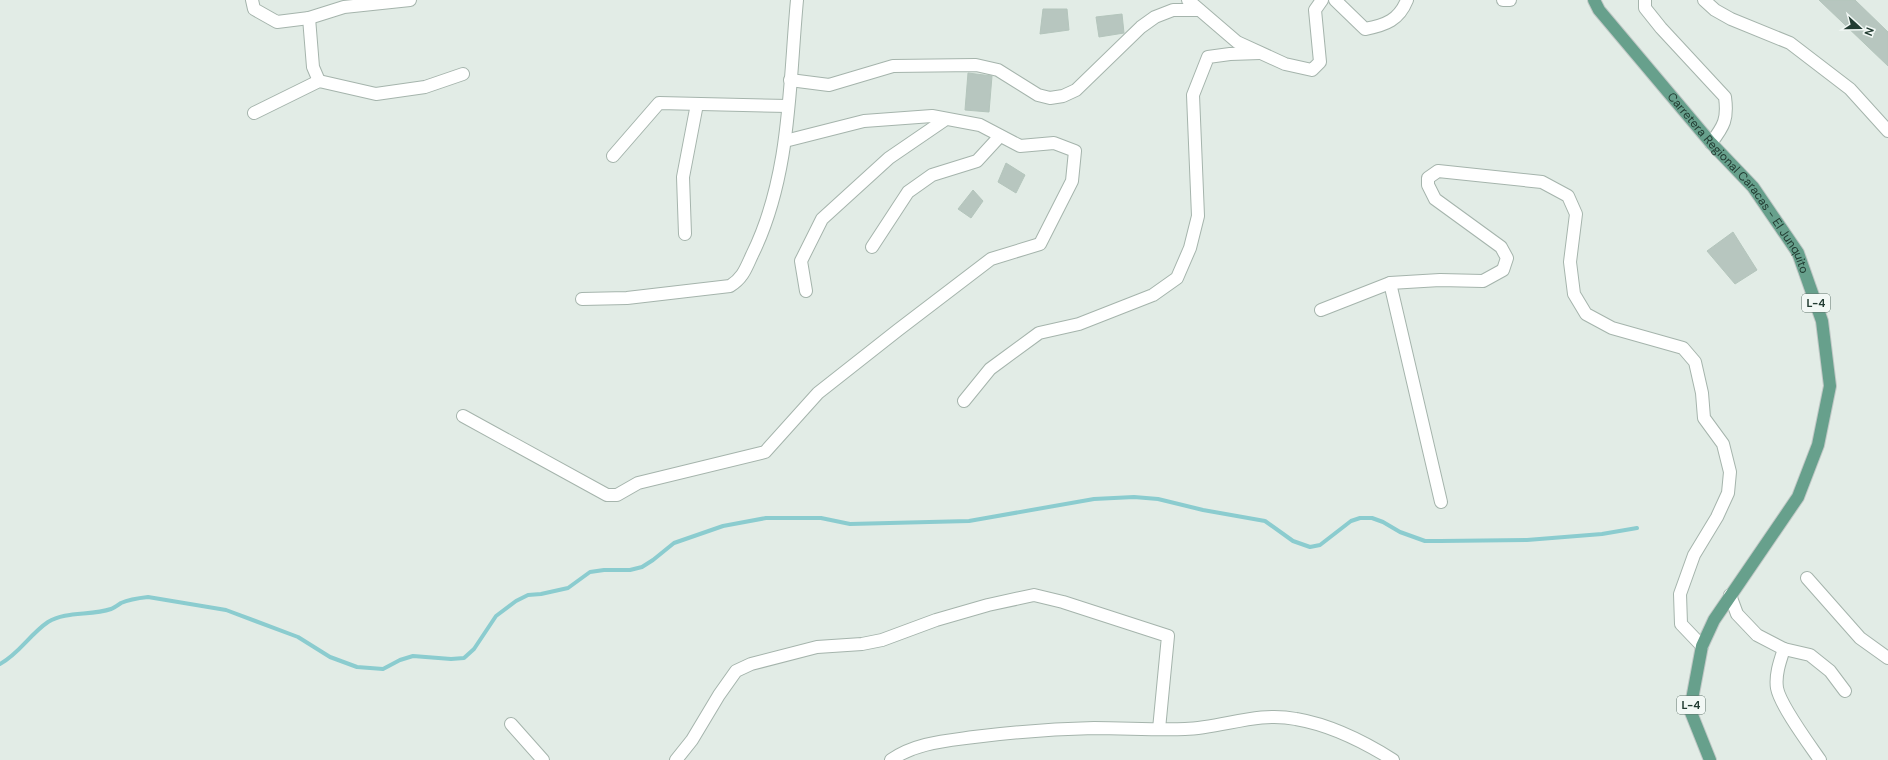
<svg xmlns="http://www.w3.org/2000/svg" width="1888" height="760" font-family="'DM Sans',sans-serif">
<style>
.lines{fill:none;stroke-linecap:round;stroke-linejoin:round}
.stream{stroke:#8bcccf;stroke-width:4}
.building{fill:#b7c6bf;stroke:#b4c5bc}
.minor-casing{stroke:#a5b4ac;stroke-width:14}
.major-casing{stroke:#c1c8c6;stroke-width:14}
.minor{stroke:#fff;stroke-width:12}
.major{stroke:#67a08c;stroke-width:12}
.labels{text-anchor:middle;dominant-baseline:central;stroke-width:3;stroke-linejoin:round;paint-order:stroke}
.shield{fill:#f2f8f5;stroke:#60746c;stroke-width:1}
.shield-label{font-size:11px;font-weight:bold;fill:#223c32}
.street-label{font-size:12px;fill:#223c32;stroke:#f2f8f5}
</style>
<rect width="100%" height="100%" fill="#e2ece6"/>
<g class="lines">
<path class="stream" d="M0 664C19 654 30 634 48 622 66 611 91 616 111 609 114 608 118 605 121 603 130 599 139 598 148 597L226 610 298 637 330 657 357 667 383 669 400 660 413 656 451 659 464 658 474 649 496 616 516 601 528 595 541 594 568 588 590 572 604 570H630L642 567 653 560 674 543 723 526 766 518H821L850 524 969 521 1094 499 1134 497 1158 499 1203 510 1265 521 1293 541 1310 547 1320 545 1351 521 1360 518H1372L1383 522 1400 532 1425 541H1440L1527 540 1602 534 1637 528"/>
</g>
<g class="building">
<polygon points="1819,0 1855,0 1888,32 1888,66"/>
<polygon points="1043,9 1067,9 1069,30 1040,34"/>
<polygon points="1122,14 1124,33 1099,37 1096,17"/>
<polygon points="968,73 992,76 989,112 965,110"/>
<polygon points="1006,163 1025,175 1016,193 998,182"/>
<polygon points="973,190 983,201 971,218 958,209"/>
<polygon points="1733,232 1757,270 1735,284 1707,251"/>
</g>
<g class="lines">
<g class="minor-casing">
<g id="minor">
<polyline points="252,0 254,9 277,22 309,18 344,7 410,0"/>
<polyline points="1188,0 1237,42 1285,64 1312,70 1320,62 1315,10 1322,0"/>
<path d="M1335 0 1365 29C1386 25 1399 20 1407 0"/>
<polyline points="1503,0 1510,0"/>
<path d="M1645 0V8L1661 28 1725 97C1728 119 1724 126 1711 143"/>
<polyline points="1704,0 1715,10 1731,19 1790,43 1850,89 1888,131"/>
<polyline points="309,18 313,67 319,81"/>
<polyline points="790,80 829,85 893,66 976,65 998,70 1038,95 1050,98 1063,96 1076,90 1141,27 1155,17 1173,10 1199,10"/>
<polyline points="254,113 319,81 376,94 425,87 463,74"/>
<polyline points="613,156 659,103 788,106"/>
<polyline points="685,234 683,177 697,104"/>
<polyline points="872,247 908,192 932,175 977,161 1000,136"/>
<polyline points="1390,283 1441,502"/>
<polyline points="806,291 801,261 822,219 889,158 946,119"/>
<path d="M582 299 627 298 730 286C743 278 746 268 752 255 791 176 789 85 797 0"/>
<polyline points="1321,310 1390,283 1440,280 1483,281 1503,270 1507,258 1501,247 1435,199 1428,185 1428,178 1438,171 1542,182 1568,196 1576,214 1570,262 1574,294 1586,314 1612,328 1683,348 1695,362 1702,393 1704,418 1723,444 1730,472 1728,493 1717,517 1694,555 1680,594 1681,624 1702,646"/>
<polyline points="964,401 990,369 1039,333 1079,324 1153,295 1177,278 1190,248 1198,216 1193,95 1208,57 1230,54 1260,53"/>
<polyline points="463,416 607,495 617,495 638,483 765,452 818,393 898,330 991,259 1040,244 1072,181 1075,151 1054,143 1020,146 980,125 932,116 864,121 785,141"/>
<polyline points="1807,578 1860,638 1888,658"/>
<polyline points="1730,595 1737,614 1757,635 1784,649 1810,655 1830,671 1845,691"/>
<path d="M1784 649C1780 661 1775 675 1777 688 1780 705 1809 744 1820 760"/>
<polyline points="511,724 543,760"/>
<polyline points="676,760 692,740 719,695 736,671 751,664 817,647 862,644 882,640 936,620 988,605 1034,595 1063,602 1168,636 1159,729"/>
<path d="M891 760C915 743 945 741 974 737 1014 732 1054 729 1094 728 1125 728 1155 730 1185 729 1223 728 1257 711 1296 719 1331 725 1363 741 1393 760"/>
</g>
</g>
<g class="major-casing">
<g id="major">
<path id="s1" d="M1594 0 1599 10 1711 143 1753 187 1798 253 1822 321 1830 386 1818 445 1798 497 1714 620 1702 646 1690 710 1710 760"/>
</g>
</g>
<use href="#minor" class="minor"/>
<use href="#major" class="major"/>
</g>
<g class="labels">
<g class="shield">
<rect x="1802" y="294" width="28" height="18" rx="3"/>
<rect x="1677" y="696" width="28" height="18" rx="3"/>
</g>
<g class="shield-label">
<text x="1816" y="303">L-4</text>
<text x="1691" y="705">L-4</text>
</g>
<g class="street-label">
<text stroke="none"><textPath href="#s1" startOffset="234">Carretera Regional Caracas - El Junquito</textPath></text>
</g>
</g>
<g transform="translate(1860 28) rotate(111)" stroke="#f2f8f5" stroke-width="3" paint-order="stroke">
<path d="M0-3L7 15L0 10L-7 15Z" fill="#223c32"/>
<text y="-6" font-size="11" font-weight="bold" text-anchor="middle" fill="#223c32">N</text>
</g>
</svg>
